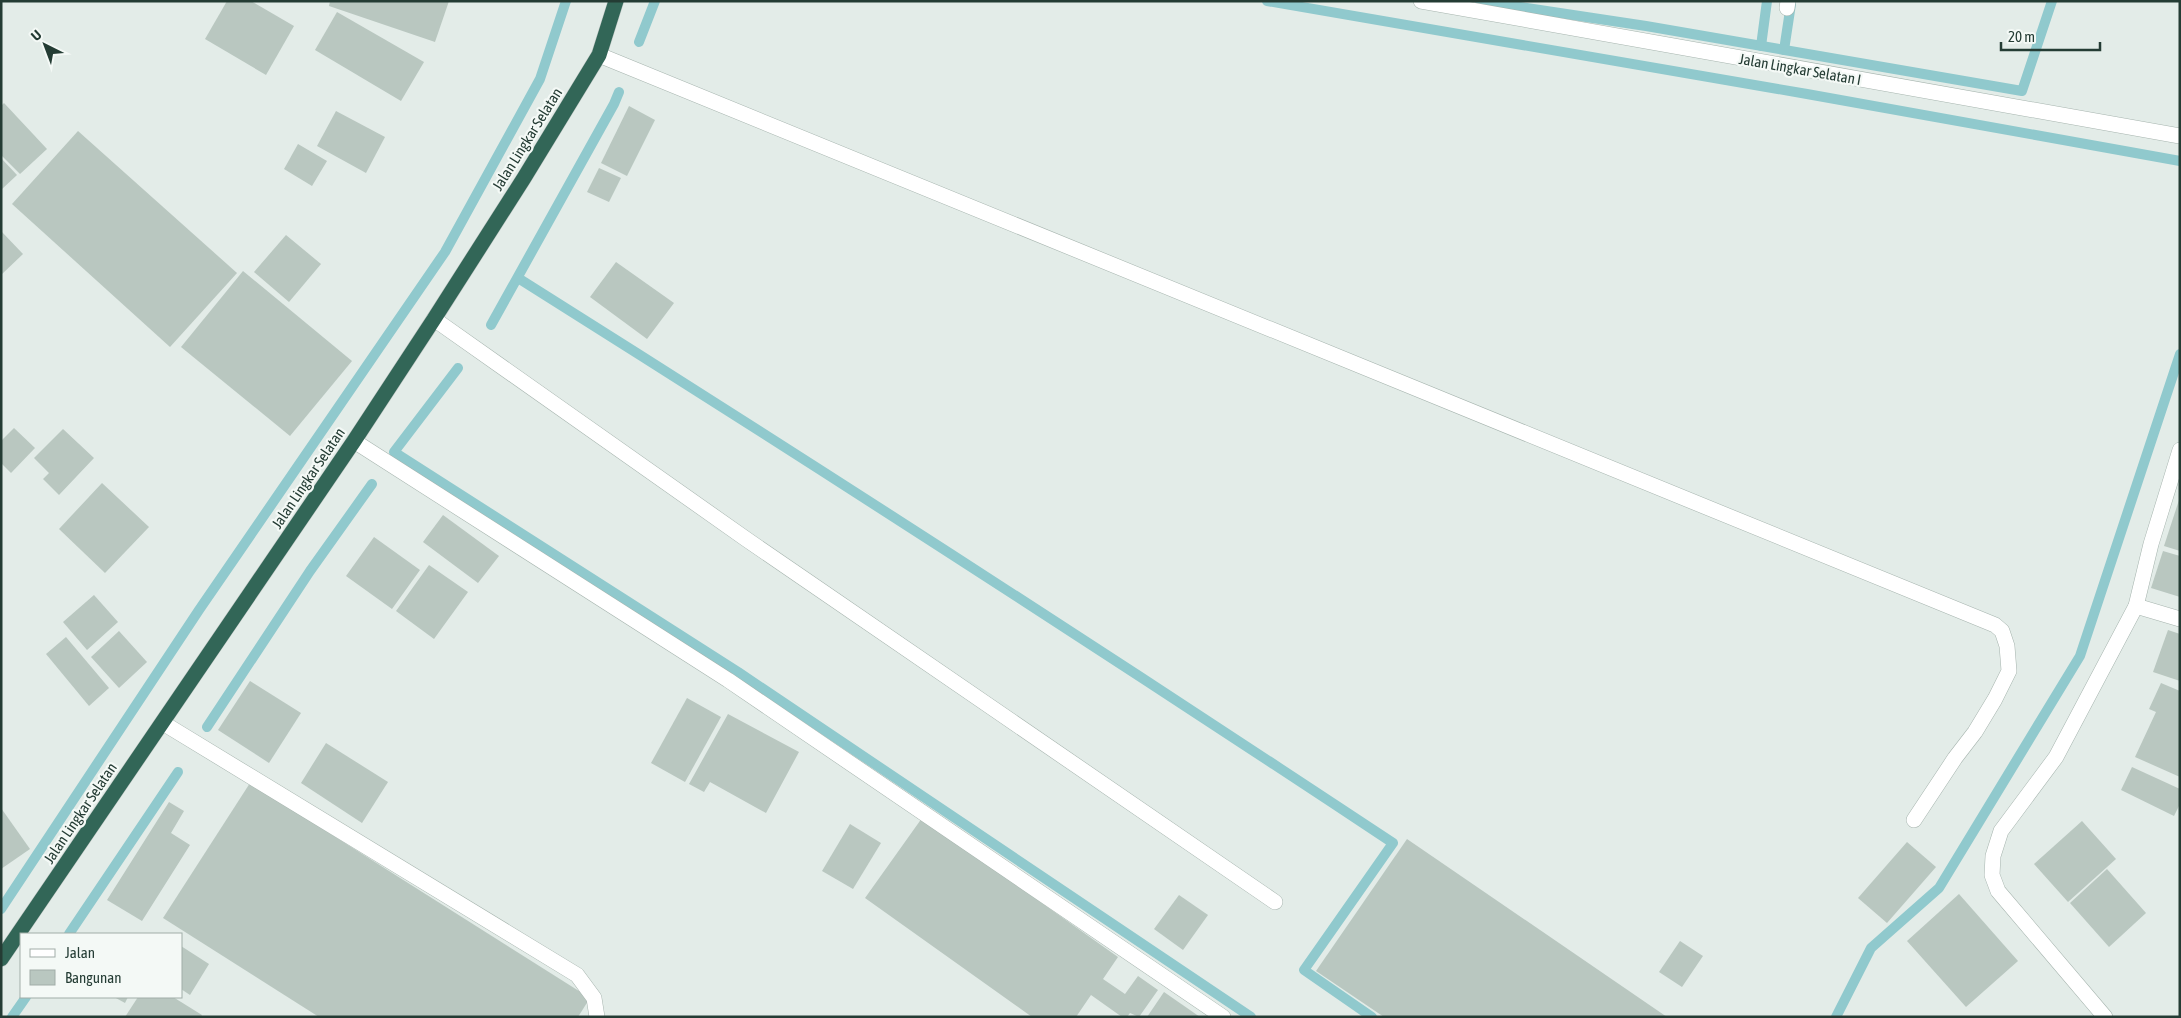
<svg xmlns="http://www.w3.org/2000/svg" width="2181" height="1018" font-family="'Asap Condensed',sans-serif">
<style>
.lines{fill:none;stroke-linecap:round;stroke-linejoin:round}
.stream{stroke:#90c9cd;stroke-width:10}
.building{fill:#b9c7c0}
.lane-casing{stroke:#a6b4ae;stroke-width:16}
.street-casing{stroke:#a6b4ae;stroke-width:16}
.highway-casing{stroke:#c2c8c6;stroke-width:16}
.lane{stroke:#fff;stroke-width:15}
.street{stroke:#fff;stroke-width:15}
.highway{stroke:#326657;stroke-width:15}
.labels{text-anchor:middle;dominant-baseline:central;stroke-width:4.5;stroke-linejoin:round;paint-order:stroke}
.street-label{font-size:15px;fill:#243c34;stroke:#f4f9f6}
</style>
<rect width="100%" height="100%" fill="#e3ece8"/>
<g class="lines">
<g class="stream">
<polyline points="1267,1 1807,94 2180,161"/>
<polyline points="1480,1 1646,26 2022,91 2052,1"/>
<polyline points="639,42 655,1"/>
<polyline points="1761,46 1767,1"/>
<polyline points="1784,50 1791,4"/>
<path d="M518 278C812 463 1103 651 1393 843L1304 970 1372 1017"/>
<polyline points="491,325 614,104 619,92"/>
<polyline points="458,368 394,452 738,672 1251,1017"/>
<polyline points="207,727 310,571 372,484"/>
<polyline points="1,909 199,610 445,252 540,79 566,1"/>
<polyline points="69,934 178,772"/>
<polyline points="12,1017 26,997"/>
<polyline points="1836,1017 1871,948 1939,888 2080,656 2180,354"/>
</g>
</g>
<g class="building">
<polygon points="227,1 251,1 294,26 266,75 205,39"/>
<polygon points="330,1 449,1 435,42 329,6"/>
<polygon points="337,12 424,62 401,101 315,50"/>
<polygon points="4,103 47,149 20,174 1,155 1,106"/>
<polygon points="629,106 655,120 627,176 601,163"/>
<polygon points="336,111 385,137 366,173 317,146"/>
<polygon points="78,131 237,273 170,347 12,204"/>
<polygon points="298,144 327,161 312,186 284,169"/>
<polygon points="1,158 17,175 1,190"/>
<polygon points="599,168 621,178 609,202 587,192"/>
<polygon points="1,231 23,254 1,275"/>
<polygon points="286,235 321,264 289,302 254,272"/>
<polygon points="616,262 674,303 647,339 590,297"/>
<polygon points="243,271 352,361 290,436 181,347"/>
<polygon points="14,428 35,448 11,473 1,463 1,441"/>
<polygon points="63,429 94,458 59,495 43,479 49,473 34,458"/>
<polygon points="102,483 149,527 105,573 59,529"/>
<polygon points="2179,500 2180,500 2180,551 2164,546"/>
<polygon points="443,515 499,556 478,583 423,542"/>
<polygon points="374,537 420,570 392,609 346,576"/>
<polygon points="2163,551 2180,556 2180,597 2151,588"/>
<polygon points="429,565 468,592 434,639 396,611"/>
<polygon points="94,595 118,622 87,650 63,622"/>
<polygon points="2168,630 2180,634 2180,681 2153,672"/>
<polygon points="119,631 147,662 119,688 91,657"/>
<polygon points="66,637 109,688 89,706 46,654"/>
<polygon points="250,681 301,713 269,763 218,730"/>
<polygon points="2161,683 2180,691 2180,777 2135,757 2156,712 2149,709"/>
<polygon points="687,698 721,717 685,782 651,763"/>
<polygon points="728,714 799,752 766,813 710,782 704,792 689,784"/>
<polygon points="326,743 388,782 362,823 301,783"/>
<polygon points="2132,767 2180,789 2180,804 2174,816 2121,790"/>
<polygon points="250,783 590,998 578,1017 319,1017 163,918"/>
<polygon points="169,802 184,811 171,833 190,845 142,921 107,900"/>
<polygon points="1,808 30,849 1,869"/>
<polygon points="922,818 1118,957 1103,979 1125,994 1138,976 1158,990 1139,1017 1130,1013 1127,1017 1122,1017 1091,995 1076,1017 1032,1017 865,898"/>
<polygon points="2082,821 2116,859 2068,902 2034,864"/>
<polygon points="850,824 881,843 853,889 822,871"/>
<polygon points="1407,839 1667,1017 1384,1017 1316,971"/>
<polygon points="1907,842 1936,867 1887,923 1858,898"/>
<polygon points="2107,869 2146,913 2109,947 2070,903"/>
<polygon points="1959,894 2018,961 1966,1007 1907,941"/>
<polygon points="1179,895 1208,915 1183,950 1154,929"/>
<polygon points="1680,941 1703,956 1682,987 1659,972"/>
<polygon points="181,946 209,964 190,995 181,989"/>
<polygon points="1164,992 1200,1017 1147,1017"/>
<polygon points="114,997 128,997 125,1003"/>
<polygon points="138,997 173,997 202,1015 201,1017 125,1017"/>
</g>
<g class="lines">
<g class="lane-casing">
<g id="lane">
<polyline points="1787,8 1788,1"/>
<polyline points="599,55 1995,625 2002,631 2007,646 2009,671 1995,699 1975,732 1955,758 1914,820"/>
<polyline points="434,319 746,539 1275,902"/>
<polyline points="163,723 577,975 594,998 597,1017"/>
</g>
</g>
<g class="street-casing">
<g id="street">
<polyline points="1421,1 2180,136"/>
<polyline points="354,441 728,680 1223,1017"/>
<polyline points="2136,606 2180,619"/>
<polyline points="2105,1017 1998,891 1992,875 1993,856 2001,831 2056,757 2136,606 2151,544 2180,450"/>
</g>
</g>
<g class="highway-casing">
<polyline id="highway" points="1,959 354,441 434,319 524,178 599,55 616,1"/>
</g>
<use href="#lane" class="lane"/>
<use href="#street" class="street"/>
<use href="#highway" class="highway"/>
</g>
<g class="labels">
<g class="street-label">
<text transform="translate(1800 69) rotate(10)">Jalan Lingkar Selatan I</text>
<text transform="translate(527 139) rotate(-58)">Jalan Lingkar Selatan</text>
<text transform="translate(308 478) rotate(-56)">Jalan Lingkar Selatan</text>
<text transform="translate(80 813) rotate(-56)">Jalan Lingkar Selatan</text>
</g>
</g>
<rect width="2181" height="1018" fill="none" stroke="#243c34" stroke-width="5"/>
<rect x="20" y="933" width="162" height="65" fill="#f4f9f6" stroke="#a1ada8"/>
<rect x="30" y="949" width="25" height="8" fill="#ffffff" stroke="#a1ada8"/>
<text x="65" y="958" font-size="15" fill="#243c34">Jalan</text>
<rect x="30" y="970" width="25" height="15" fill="#b9c7c0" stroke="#a1ada8"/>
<text x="65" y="983" font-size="15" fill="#243c34">Bangunan</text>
<g transform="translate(45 45) rotate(318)" stroke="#f4f9f6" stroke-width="4" paint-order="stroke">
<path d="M0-4L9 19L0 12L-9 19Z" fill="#243c34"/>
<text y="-8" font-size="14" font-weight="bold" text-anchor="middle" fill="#243c34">U</text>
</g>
<path d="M2001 42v8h99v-8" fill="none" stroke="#243c34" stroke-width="2.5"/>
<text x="2008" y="42" font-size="15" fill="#243c34" stroke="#f4f9f6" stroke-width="4" paint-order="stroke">20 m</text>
</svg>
